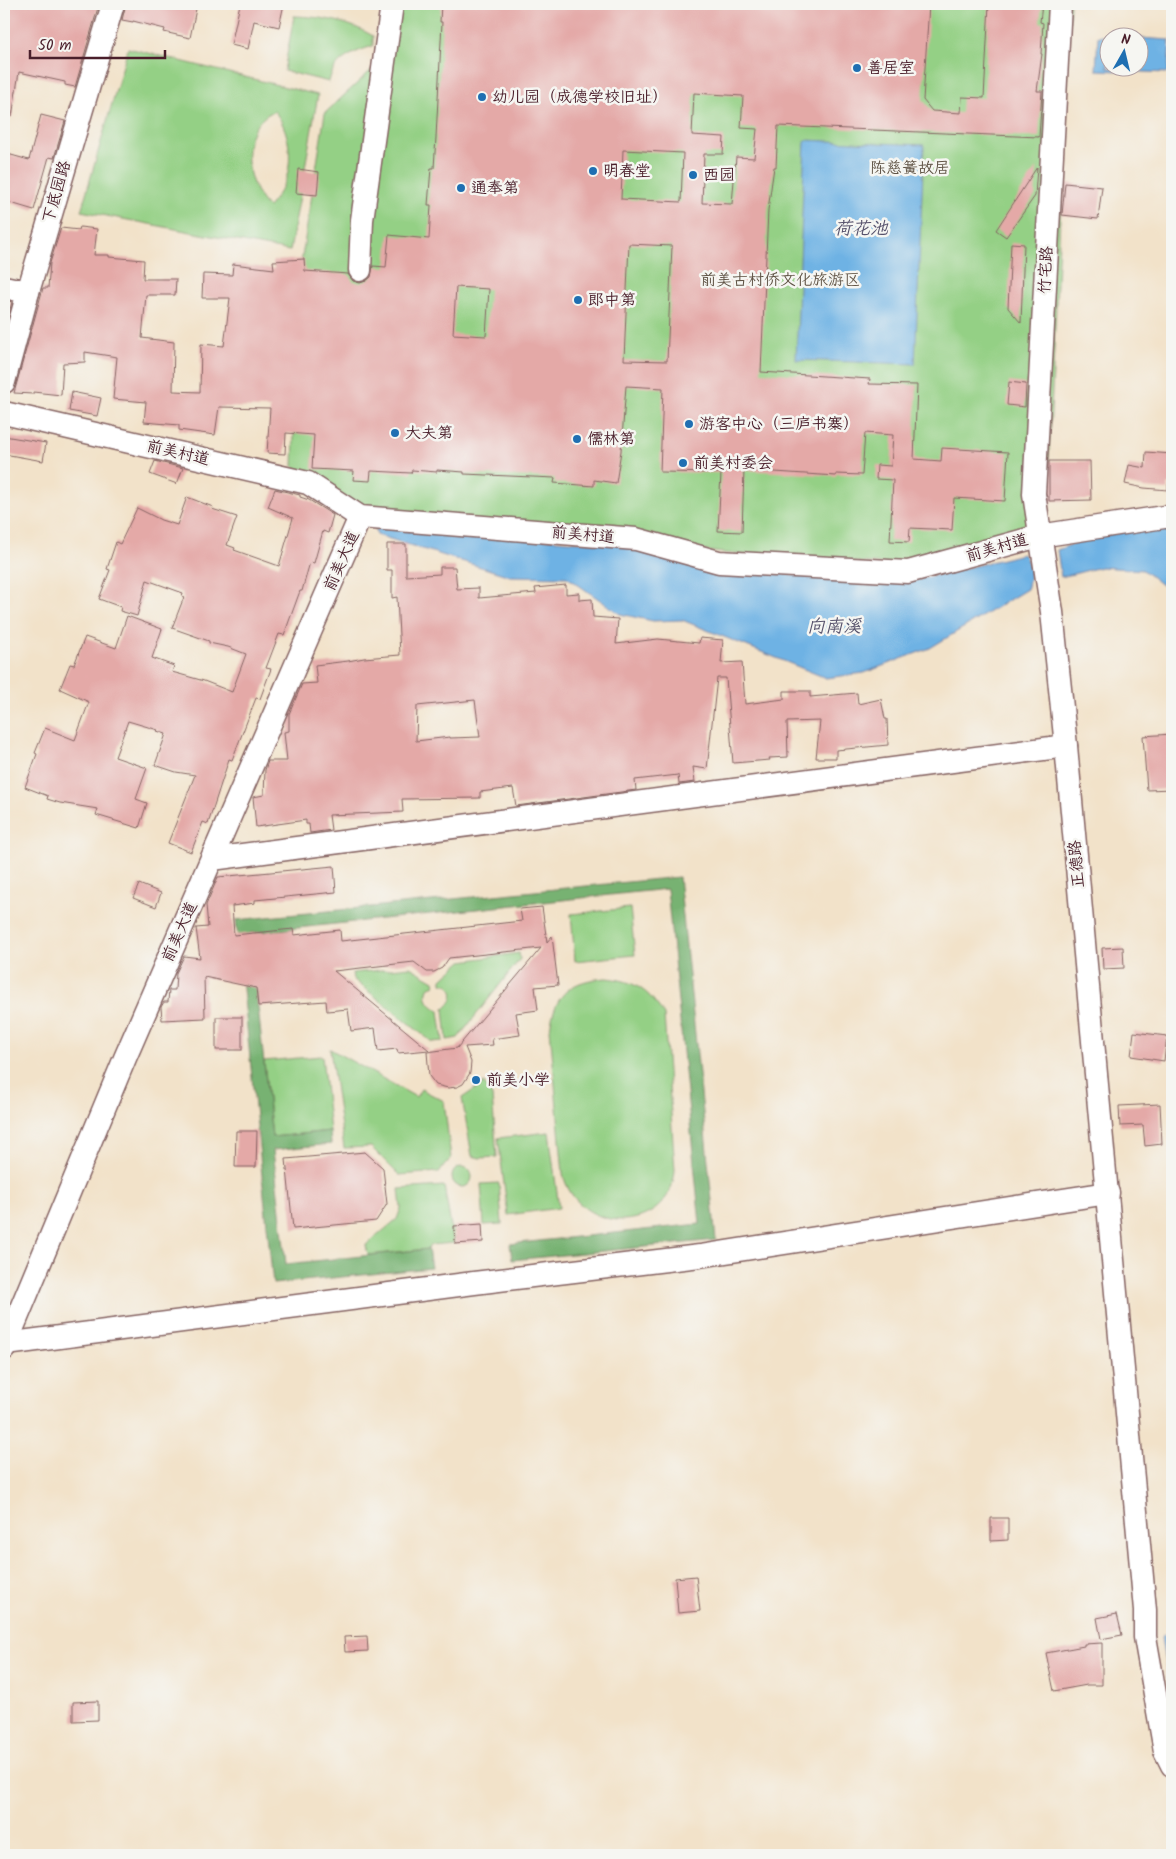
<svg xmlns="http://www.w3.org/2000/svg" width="1176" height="1859" font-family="Kalam,'LXGW WenKai TC',sans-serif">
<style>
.green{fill:#94d085;stroke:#6f7858;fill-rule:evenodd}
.forest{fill:#77b272;stroke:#60684e}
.water{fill:#6eb2e4;stroke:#5c6888}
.building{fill:#e4a9a7;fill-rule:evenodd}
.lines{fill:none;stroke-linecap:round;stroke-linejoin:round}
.minor-casing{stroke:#856362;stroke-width:25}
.minor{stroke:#fff;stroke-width:22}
.poi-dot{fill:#1f6fb2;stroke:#f6f6f2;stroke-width:2}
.labels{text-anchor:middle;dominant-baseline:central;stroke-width:5;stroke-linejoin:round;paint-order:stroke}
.poi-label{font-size:16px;fill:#4a1f2b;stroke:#f6f6f2;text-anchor:start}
.park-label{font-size:16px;fill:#605446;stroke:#f6f6f2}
.street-label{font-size:16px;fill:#4a1f2b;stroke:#f6f6f2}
.water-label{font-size:18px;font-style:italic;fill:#57526c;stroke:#f6f6f2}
</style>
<rect width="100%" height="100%" fill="#f6f6f2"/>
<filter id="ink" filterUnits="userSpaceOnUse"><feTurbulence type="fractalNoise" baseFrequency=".02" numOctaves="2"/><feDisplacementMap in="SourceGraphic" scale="10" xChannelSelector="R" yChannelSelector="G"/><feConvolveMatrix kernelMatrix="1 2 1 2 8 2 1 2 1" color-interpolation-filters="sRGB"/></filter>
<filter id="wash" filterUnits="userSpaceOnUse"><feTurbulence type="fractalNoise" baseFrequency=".0096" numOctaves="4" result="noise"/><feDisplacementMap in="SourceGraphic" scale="20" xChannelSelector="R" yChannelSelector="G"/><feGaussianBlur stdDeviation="1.12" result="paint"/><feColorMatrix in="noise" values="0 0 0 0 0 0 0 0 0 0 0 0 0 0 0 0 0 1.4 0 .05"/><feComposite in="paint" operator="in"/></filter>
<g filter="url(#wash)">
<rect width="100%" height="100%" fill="#f2e2c9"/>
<g class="green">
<polygon points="387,4 1070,4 1046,519 993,542 899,565 723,553 363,511 293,466 299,276 325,113 379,63"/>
<path d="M294 16C322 17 348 21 373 36V46C354 52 333 60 329 82L284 71Z"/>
<path d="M128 48 318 95 290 251 81 211ZM274 111C289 127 294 161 285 181 281 191 275 199 268 207 243 182 237 128 274 111Z"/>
<polygon points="630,908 635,955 575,961 571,914"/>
<path d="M519 953 520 959 458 1038 447 1040 444 1009C452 1002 456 995 449 985L442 983V979L462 961Z"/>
<path d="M410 967 434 981 435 985 428 988C424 999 429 1005 439 1011L443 1041 432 1042 353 979 352 973Z"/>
<path d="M607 978C636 981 649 991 664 1015L675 1170C670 1237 577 1235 563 1174L550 1029C555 993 571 980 607 978Z"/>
<polygon points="330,1049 416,1097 421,1089 444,1101 451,1158 439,1172 399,1175 371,1147 344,1148"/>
<polygon points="322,1056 330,1131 272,1137 264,1061"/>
<polygon points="484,1083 492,1096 497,1157 480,1158 472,1156 462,1098"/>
<polygon points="549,1132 559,1208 508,1215 498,1138"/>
<circle cx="462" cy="1177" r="10"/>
<polygon points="499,1183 502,1224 484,1225 481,1184"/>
<polygon points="444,1186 454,1243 430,1245 428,1249 368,1255 366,1245 397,1219 401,1208 399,1189"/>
</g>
<polygon class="forest" points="679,877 716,1240 512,1260 510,1244 700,1224 667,889 250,933 272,1137 330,1131 331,1144 273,1150 286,1264 428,1249 431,1268 273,1284 236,920"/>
<g class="water">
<polygon points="1098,36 1126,37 1108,38 1108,68 1138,68 1139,38 1170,40 1168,73 1096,70"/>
<polygon points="805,140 924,145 915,364 796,360"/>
<polygon points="1168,524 1172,528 1172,593 1143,570 1101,567 1061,577 1057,550 1086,539"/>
<path d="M381 526 645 547 682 564 727 571 909 582 1023 554C1031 563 1031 578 1027 589L930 648 864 673 826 678 682 620 653 621 620 614 567 577 510 576 377 535 375 530Z"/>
<polygon points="1172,1630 1172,1708 1161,1637"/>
</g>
<g id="blocks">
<g class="building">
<polygon points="4,4 99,4 75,87 65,85 65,82 19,72 12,117 4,117"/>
<polygon points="126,4 197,4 190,38 164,32 165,29 133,21 133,22 122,20"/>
<polygon points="240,4 284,4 279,27 254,21 248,49 231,45"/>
<path d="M441 4H689L723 7 724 4H929L923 100 932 111 961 113 962 97 984 98 989 4H1042L1040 22 1043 23 1041 54H1042L1037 91H1042L1039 137 778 126 776 167H774L768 210 761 372 870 379 869 384 917 385 914 459 941 461 942 448 1008 452 1005 501 954 498 952 530 910 528 909 542 890 541 893 480 876 479 877 465 891 466 893 435 865 433 862 475 836 474V476L744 470 742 532 718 531 721 473 660 472 663 388 626 386 621 451 616 483 594 480V486L554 483 555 478 464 474V472L437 470V472L412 470 411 473 371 471 370 481 353 480 354 471 312 469 314 435 286 433 285 454 267 453 270 408 219 407 215 435 179 430V425L144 422 146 402 113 399 117 357 85 352V362L63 363 61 395 33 392V394L14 393 43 288H48L50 263 61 228 79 230 80 227 97 229 94 255H109V257L144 260 143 279H176L175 295H146L142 338 174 342 173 391 200 392 201 344 224 346 230 298H202L203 274 232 275 233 264 274 269 273 261 304 259 305 271 348 274 353 281 360 283 366 281 371 277 373 266 386 267 389 235 429 239 431 205H428L431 168H434L436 137 442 22H440ZM694 93 743 96 741 128 757 129 754 158 736 157 732 204 702 203 704 154H723L724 137 692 135ZM623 150 683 153 681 202 621 199ZM629 244 672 246 667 361 624 360ZM456 287 489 289 486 336 453 334Z"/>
<polygon points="41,115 65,121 54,158 49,157 34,210 4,201 4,153 29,160"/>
<polygon points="1037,167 1035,196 1006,237 996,230"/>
<polygon points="298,169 319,172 317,195 296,193"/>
<polygon points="1065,183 1102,187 1098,219 1062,215"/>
<polygon points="1011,243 1024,244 1021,323 1008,308"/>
<polygon points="4,300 12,302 4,332"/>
<polygon points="1009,382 1026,384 1025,407 1007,405"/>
<polygon points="72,392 101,398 97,416 69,411"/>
<polygon points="4,436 46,443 43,461 4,454"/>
<polygon points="1146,452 1172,454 1172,484 1168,484 1168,490 1144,488 1125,484 1129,465 1145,468"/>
<polygon points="155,461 183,468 177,484 150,474"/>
<polygon points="1049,461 1090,461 1091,500 1049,501"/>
<polygon points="275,489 300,495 300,497 309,500 333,515 328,533 323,531 314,563 310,562 302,591 300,591 284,635 279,634 266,668 271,669 260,699 256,698 232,760 229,759 208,824 203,822 191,852 168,843 195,775 176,772 155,765 166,734 157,731 158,730 128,721 115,757 147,768 136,799 147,803 139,828 96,815 98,809 60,803 47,799 48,796 25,787 37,754 35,753 45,728 75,740 89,702 60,689 70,664 74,665 85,637 116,648 127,616 162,629 152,658 174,666 172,672 204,681 232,692 246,654 228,647 209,643 209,641 172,628 184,597 182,596 183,593 147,580 137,616 120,611 121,607 99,599 110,570 107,569 116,542 120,544 137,508 161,520 177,525 187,497 213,507 212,509 237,517 227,545 235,548 234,550 279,566 293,518 268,507"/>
<path d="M387 544H406V576L440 574V567H455L457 589 479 588V598L536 593 535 588 566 585V594L579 593V600L592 599 593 617 618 619 616 644 658 639 699 643 700 638 723 640 721 663 742 662 745 704 784 699V691H810V697L857 693 858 704 881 699 885 719H887L888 745 836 750V758H816L820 721 787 722 788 757 769 758 770 760 733 763 726 678H717L707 769 693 767 695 782 679 784 678 775 635 780 636 790 516 806 513 788 480 792V798L402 799 403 812 329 815 331 830 310 833 309 824H306V820L256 827 253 797 264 795 265 770 268 761H287L284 732 289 731V714L302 684 317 683 315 665 348 661 364 658 400 655 397 597 392 598V570H387ZM475 700 480 737 450 738V737L416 741 417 706Z"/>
<polygon points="1172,734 1172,789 1147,790 1143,736"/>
<polygon points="334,866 336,892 255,900 255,903 232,906 234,935 293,929 294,935 340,930 341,941 522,921 520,909 542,907 547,942 552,936 558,985 535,987 538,1010 516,1013 520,1035 492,1039 493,1045 465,1047 471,1062 470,1073 463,1084 457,1087 448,1088 436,1085 429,1076 427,1052 457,1048 541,948 449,958 442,968 434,972 427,972 414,962 334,971 429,1050 398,1053 397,1049 378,1051 375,1028 351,1031 348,1009 327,1011 326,1001 258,1006 256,988 204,977 205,1018 162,1020 161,1007 164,1002 168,1002 169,990 175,990 176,973 184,956 200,958 196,928 208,927 206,905 218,877"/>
<polygon points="139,884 161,893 156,907 133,898"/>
<polygon points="1123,947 1124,968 1103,969 1102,948"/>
<rect x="216" y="1017" width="26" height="33"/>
<polygon points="1134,1032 1167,1036 1164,1061 1131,1056"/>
<polygon points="1160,1104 1162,1144 1145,1146 1143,1125 1120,1126 1119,1106"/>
<polygon points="236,1131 257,1131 256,1167 235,1167"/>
<polygon points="365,1152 383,1168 387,1204 376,1221 293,1229 286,1159"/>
<polygon points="482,1224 483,1242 455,1244 454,1226"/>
<polygon points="991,1518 1008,1518 1008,1540 991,1541"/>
<polygon points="696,1576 700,1611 678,1613 675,1578"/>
<polygon points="1117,1614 1122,1635 1101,1639 1097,1618"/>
<polygon points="367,1636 368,1651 345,1652 344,1637"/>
<polygon points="1102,1643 1102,1685 1087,1685 1054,1691 1046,1653 1084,1646 1084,1644"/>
<polygon points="98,1701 98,1720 73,1721 73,1702"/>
</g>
</g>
</g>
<g filter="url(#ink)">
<use href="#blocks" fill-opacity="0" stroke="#856362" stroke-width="1"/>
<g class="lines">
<g class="minor-casing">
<g id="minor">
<polyline points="1060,4 1034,494 1052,612 1066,746 1145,1610 1145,1637 1165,1751 1172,1765"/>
<polyline points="360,270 362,220 392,4"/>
<polyline points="4,287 28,292"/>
<polyline points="4,382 28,292 113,4"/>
<polyline points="4,413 308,483 360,517 636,539 719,562 908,572 1039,536 1164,517 1172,517"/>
<polyline points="212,859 1066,746"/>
<polyline points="6,1344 474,1283 700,1256 1108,1193"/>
<polyline points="4,1349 125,1058 360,517"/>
</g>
</g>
<use href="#minor" class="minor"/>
</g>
</g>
<g class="poi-dot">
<circle cx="857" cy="68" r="5"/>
<circle cx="482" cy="97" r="5"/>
<circle cx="593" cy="171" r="5"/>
<circle cx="693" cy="175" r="5"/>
<circle cx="461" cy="188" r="5"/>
<circle cx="578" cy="300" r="5"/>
<circle cx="689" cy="424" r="5"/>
<circle cx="395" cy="433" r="5"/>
<circle cx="577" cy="439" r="5"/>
<circle cx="683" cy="463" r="5"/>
<circle cx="476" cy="1080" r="5"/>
</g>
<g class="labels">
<g class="poi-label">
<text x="867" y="68">善居室</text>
<text x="492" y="97">幼儿园（成德学校旧址）</text>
<text x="603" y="171">明春堂</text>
<text x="703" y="175">西园</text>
<text x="471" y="188">通奉第</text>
<text x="588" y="300">郎中第</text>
<text x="699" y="424">游客中心（三庐书寨）</text>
<text x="405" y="433">大夫第</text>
<text x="587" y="439">儒林第</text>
<text x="693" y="463">前美村委会</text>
<text x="486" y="1080">前美小学</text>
</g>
<g class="park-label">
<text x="910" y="168">陈慈簧故居</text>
<text x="780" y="280">前美古村侨文化旅游区</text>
</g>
<g class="street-label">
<text transform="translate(57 192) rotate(-74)">下底园路</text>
<text transform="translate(1046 270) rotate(-87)">竹宅路</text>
<text transform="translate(178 453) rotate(13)">前美村道</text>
<text transform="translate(583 535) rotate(5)">前美村道</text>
<text transform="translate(997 548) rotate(-16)">前美村道</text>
<text transform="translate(342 561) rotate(-66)">前美大道</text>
<text transform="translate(1077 864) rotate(-95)">正德路</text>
<text transform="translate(180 932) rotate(-66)">前美大道</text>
</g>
<g class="water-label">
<text x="861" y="229">荷花池</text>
<text x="834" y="627">向南溪</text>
</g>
</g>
<rect width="1176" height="1859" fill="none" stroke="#f6f6f2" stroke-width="20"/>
<g transform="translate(1124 52) rotate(8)"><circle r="24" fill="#f6f6f2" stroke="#b1a0a2"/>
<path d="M0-4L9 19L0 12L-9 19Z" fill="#1f6fb2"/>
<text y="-8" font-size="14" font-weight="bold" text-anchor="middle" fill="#4a1f2b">N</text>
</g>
<path d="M30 50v8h135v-8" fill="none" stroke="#4a1f2b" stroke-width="2.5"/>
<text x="38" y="50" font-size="15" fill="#4a1f2b" stroke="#f6f6f2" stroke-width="4" paint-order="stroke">50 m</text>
</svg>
